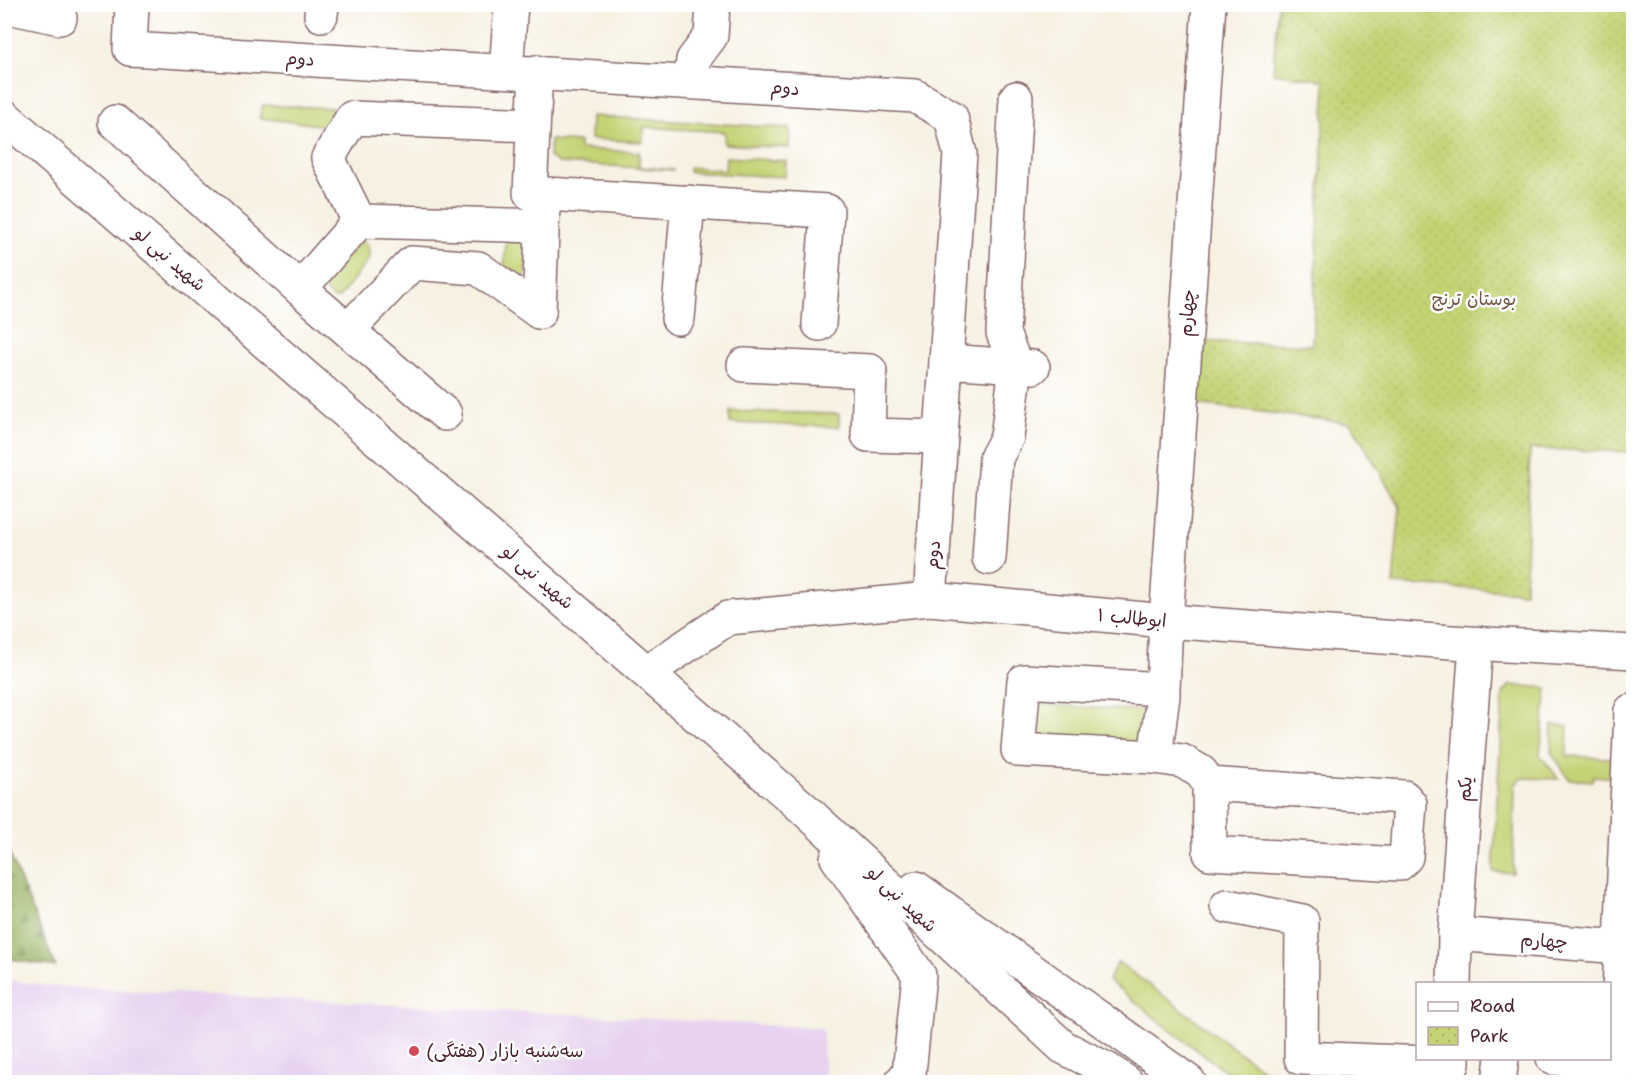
<svg xmlns="http://www.w3.org/2000/svg" width="1638" height="1087" font-family="'Shantell Sans','Playpen Sans Arabic',sans-serif">
<style>
.built{fill:#e7d2ef}
.green{fill:#c4d375;stroke:#877950;stroke-width:1.5}
.forest{fill:url(#forest-firs);stroke:#726a48;stroke-width:1.5}
.park{fill:url(#park-dots);stroke:#877950;stroke-width:1.5}
.lines{fill:none;stroke-linecap:round;stroke-linejoin:round}
.minor-casing{stroke:#87686b;stroke-width:36}
.major-casing{stroke:#87686b;stroke-width:36}
.minor{stroke:#fff;stroke-width:33}
.major{stroke:#fff;stroke-width:33}
.poi-dot{fill:#d1495b;stroke:#fff;stroke-width:2}
.labels{text-anchor:middle;dominant-baseline:central;stroke-width:5;stroke-linejoin:round;paint-order:stroke}
.street-label{font-size:18px;fill:#4a1f2b;stroke:#fff}
.park-label{font-size:18px;fill:#6f5541;stroke:#fff}
.poi-label{font-size:18px;fill:#4a1f2b;stroke:#fff;text-anchor:start}
</style>
<defs>
<pattern id="forest-firs" width="22" height="20" patternUnits="userSpaceOnUse" patternTransform="scale(1.5)"><rect width="22" height="20" fill="#9bb566"/><path d="M5 1l3.5 6h-7zM16 11l3.5 6h-7z" fill="#809354"/></pattern>
<pattern id="park-dots" width="8" height="8" patternUnits="userSpaceOnUse" patternTransform="scale(1.5)"><rect width="8" height="8" fill="#c4d375"/><path d="M2 2h.1M6 6h.1" fill="none" stroke="#aab565" stroke-width="1.8" stroke-linecap="round"/></pattern>
</defs>
<rect width="100%" height="100%" fill="#fff"/>
<filter id="ink" filterUnits="userSpaceOnUse"><feTurbulence type="fractalNoise" baseFrequency=".0167" numOctaves="2"/><feDisplacementMap in="SourceGraphic" scale="12" xChannelSelector="R" yChannelSelector="G"/><feConvolveMatrix kernelMatrix="1 2 1 2 8 2 1 2 1" color-interpolation-filters="sRGB"/></filter>
<filter id="wash" filterUnits="userSpaceOnUse"><feTurbulence type="fractalNoise" baseFrequency=".008" numOctaves="4" result="noise"/><feDisplacementMap in="SourceGraphic" scale="24" xChannelSelector="R" yChannelSelector="G"/><feGaussianBlur stdDeviation="1.35" result="paint"/><feColorMatrix in="noise" values="0 0 0 0 0 0 0 0 0 0 0 0 0 0 0 0 0 1.4 0 .05"/><feComposite in="paint" operator="in"/></filter>
<g filter="url(#wash)">
<rect width="100%" height="100%" fill="#f7f1e2"/>
<polygon class="built" points="5,980 48,986 822,1028 825,1074 818,1082 5,1082"/>
<g class="green">
<polygon points="263,105 333,108 328,126 259,118"/>
<polygon points="591,116 790,128 789,148 724,144 725,132 644,127 643,142 590,139"/>
<polygon points="550,140 579,142 579,149 639,152 639,167 674,170 559,163 549,157"/>
<polygon points="726,157 786,161 785,177 689,172 689,167 725,170"/>
<polygon points="360,240 367,244 369,250 369,259 339,298 333,299 322,288"/>
<polygon points="506,240 528,242 524,292 512,291 514,270 504,269"/>
<polygon points="730,411 839,414 839,427 730,423"/>
<polygon points="1510,685 1547,688 1540,755 1559,779 1521,778 1515,785 1513,873 1493,872 1503,693"/>
<path d="M1027 704 1151 711C1147 726 1146 736 1131 744L1023 736Z"/>
<polygon points="1552,725 1568,726 1567,756 1624,759 1621,778 1593,776 1592,781 1569,779 1551,752"/>
<polygon points="1118,962 1266,1072 1331,1075 1331,1082 1248,1082 1223,1069 1174,1033 1108,980"/>
</g>
<polygon class="forest" points="4,843 5,843 56,967 5,958"/>
<polygon class="park" points="1278,5 1633,5 1633,452 1530,449 1525,592 1393,584 1400,507 1351,423 1197,404 1200,341 1312,345 1325,99 1324,80 1273,73"/>
</g>
<g filter="url(#ink)">
<g class="lines">
<g class="minor-casing">
<g id="minor">
<polyline points="132,4 130,49 915,96 951,117 960,154 930,599"/>
<polyline points="4,6 60,18"/>
<polyline points="321,15 322,4"/>
<polyline points="506,71 511,4"/>
<polyline points="536,72 530,193 827,211 819,324"/>
<polyline points="691,82 693,60 711,36 713,4"/>
<polyline points="115,122 300,289 445,414"/>
<polyline points="359,221 328,158 352,118 533,125"/>
<polyline points="300,289 359,221 542,226"/>
<polyline points="539,312 543,205"/>
<polyline points="678,318 688,202"/>
<polyline points="348,330 412,263 478,268 539,312"/>
<polyline points="946,361 1033,367"/>
<polyline points="744,365 870,371 868,435 941,437"/>
<polyline points="989,558 996,458 1007,437 1016,366 1003,333 1016,98"/>
<polyline points="647,672 728,618 930,599 1166,621 1451,642 1634,652"/>
<polyline points="1163,689 1024,681 1018,750 1155,757 1163,696 1163,689 1166,621 1209,4"/>
<polyline points="1155,757 1182,761 1201,772 1209,784 1210,853 1399,864 1406,857 1410,804 1404,797 1209,784"/>
<polyline points="1227,906 1302,921 1301,1058 1453,1064 1453,1058"/>
<polyline points="1455,934 1634,948"/>
<polyline points="1454,984 1455,934 1476,644"/>
<polyline points="1553,1058 1616,1064 1631,711"/>
<polyline points="1499,1082 1502,1058"/>
</g>
</g>
<g class="major-casing">
<g id="major">
<polyline points="4,116 802,807 1063,1047 1108,1070 1126,1082"/>
<polyline points="837,858 919,975 909,1073 901,1082"/>
<polyline points="916,888 1189,1082"/>
</g>
</g>
<use href="#minor" class="minor"/>
<use href="#major" class="major"/>
</g>
</g>
<circle class="poi-dot" cx="414" cy="1051" r="6"/>
<g class="labels">
<g class="street-label">
<text transform="translate(300 59) rotate(3)">دوم</text>
<text transform="translate(785 88) rotate(4)">دوم</text>
<text transform="translate(170 259) rotate(41)">شهید نبی لو</text>
<text transform="translate(1187 313) rotate(-86)">چهارم</text>
<text transform="translate(933 555) rotate(-86)">دوم</text>
<text transform="translate(538 577) rotate(41)">شهید نبی لو</text>
<text transform="translate(1132 618) rotate(5)">ابوطالب ۱</text>
<text transform="translate(1465 789) rotate(-86)">یکم</text>
<text transform="translate(902 899) rotate(43)">شهید نبی لو</text>
<text transform="translate(1544 941) rotate(4)">چهارم</text>
</g>
<g class="park-label">
<text x="1474" y="299">بوستان ترنج</text>
</g>
<g class="poi-label">
<text x="426" y="1051">سه‌شنبه بازار (هفتگی)</text>
</g>
</g>
<rect width="1638" height="1087" fill="none" stroke="#fff" stroke-width="24"/>
<rect x="1416" y="982" width="195" height="78" fill="#ffffff" stroke="#b7a5aa" stroke-width="1.5"/>
<rect x="1428" y="1002" width="30" height="9" fill="#ffffff" stroke="#b7a5aa" stroke-width="1.5"/>
<text x="1470" y="1012" font-size="18" fill="#4a1f2b">Road</text>
<rect x="1428" y="1027" width="30" height="18" fill="url(#park-dots)" stroke="#b7a5aa" stroke-width="1.5"/>
<text x="1470" y="1042" font-size="18" fill="#4a1f2b">Park</text>
</svg>
